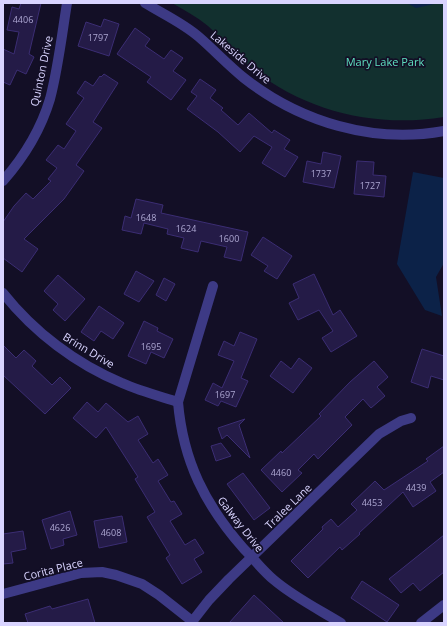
<svg xmlns="http://www.w3.org/2000/svg" width="447" height="626" font-family="'Open Sans',sans-serif">
<style>
.green{fill:#12302f}
.water{fill:#0c2248}
.building{fill:#241b47;stroke:#3b2d73}
.lines{fill:none;stroke-linecap:round;stroke-linejoin:round}
.minor{stroke:#3d3a85;stroke-width:10}
.labels{text-anchor:middle;dominant-baseline:central;stroke-width:3.5;stroke-linejoin:round;paint-order:stroke}
.number-label{font-size:9px;fill:#aca6d1}
.street-label{font-size:11px;fill:#d9d4ff;stroke:#130f26}
.park-label{font-size:11px;fill:#5fe0c0;stroke:#130f26}
</style>
<rect width="100%" height="100%" fill="#130f26"/>
<path class="green" d="M172 3H444V117C377 128 307 112 254 70 238 57 224 40 208 26 197 17 184 10 172 3Z"/>
<g class="water">
<polygon points="407,3 439,3 416,8"/>
<polygon points="413,172 444,178 444,263 436,277 442,316 425,310 397,264"/>
</g>
<g class="building">
<polygon points="21,3 41,3 29,54 34,57 26,74 17,70 10,85 3,82 3,49 14,54 19,32 7,30 12,7 19,9"/>
<polygon points="104,19 119,24 109,56 78,46 86,22 101,27"/>
<polygon points="135,28 150,39 145,46 164,59 171,50 183,58 173,71 186,80 171,100 147,82 151,77 117,54"/>
<polygon points="104,74 118,83 93,122 102,128 76,165 84,171 64,199 24,239 38,249 22,272 3,258 3,222 14,206 26,193 33,199 51,181 48,179 57,168 46,160 58,145 64,149 76,131 66,124 84,98 77,93 85,81 93,86 100,76 101,77"/>
<polygon points="200,79 216,90 210,98 223,108 221,110 238,125 249,113 272,133 274,130 290,140 284,149 298,157 285,177 262,163 272,147 254,136 240,152 218,132 187,109 197,96 191,92"/>
<polygon points="323,152 341,156 334,188 303,182 307,161 321,164"/>
<polygon points="357,161 374,162 373,175 386,176 384,197 354,194"/>
<polygon points="136,199 163,205 161,213 248,232 241,261 224,257 227,247 201,241 198,252 181,248 184,238 167,234 168,229 144,223 141,234 122,230 125,216 131,218"/>
<polygon points="263,237 292,256 277,279 264,271 268,266 251,255"/>
<polygon points="136,271 154,281 139,302 124,294"/>
<polygon points="314,274 333,315 340,310 357,336 331,352 322,338 333,331 319,310 298,320 289,303 299,298 293,284"/>
<polygon points="58,275 85,299 65,321 53,310 58,304 44,291"/>
<polygon points="164,278 175,284 166,301 156,295"/>
<polygon points="99,306 124,323 113,339 101,331 94,341 81,332"/>
<polygon points="144,321 158,328 157,331 173,339 164,358 151,352 146,364 128,356"/>
<polygon points="240,332 257,339 241,378 248,381 236,407 221,401 218,406 205,400 213,383 222,388 234,361 218,355 224,341 234,346"/>
<polygon points="3,345 16,358 24,350 36,361 32,366 52,385 60,377 71,388 45,414 3,375"/>
<polygon points="422,349 444,356 444,380 431,376 428,388 411,382"/>
<polygon points="299,358 312,368 293,393 270,376 281,361 291,369"/>
<polygon points="374,361 388,377 377,387 385,396 371,408 363,399 345,417 352,425 318,459 314,454 298,470 302,473 282,492 261,470 281,451 282,453 321,416 319,414 350,382"/>
<polygon points="87,402 98,412 106,403 128,422 138,416 148,434 138,440 153,463 158,459 168,475 158,481 171,502 174,501 182,514 170,521 185,545 195,539 204,553 194,559 202,572 182,584 166,558 170,555 147,517 155,512 135,479 138,477 106,427 96,438 73,418"/>
<polygon points="245,419 239,425 250,458 227,435 222,439 218,428"/>
<polygon points="221,443 231,456 216,461 211,446"/>
<polygon points="444,446 444,472 430,482 436,491 413,507 403,492 359,533 360,534 342,550 340,547 308,578 291,561 323,529 322,527 331,519 338,527 357,510 351,504 375,481 384,490 428,461 426,459"/>
<polygon points="243,473 270,508 254,520 227,484"/>
<polygon points="70,511 77,535 63,539 64,545 51,549 42,520"/>
<polygon points="122,516 127,542 99,548 94,521"/>
<polygon points="23,531 26,549 11,552 13,563 3,564 3,534"/>
<polygon points="444,535 444,572 420,591 413,583 401,593 389,579"/>
<polygon points="362,581 399,605 387,622 351,598"/>
<polygon points="254,595 284,623 229,623"/>
<polygon points="88,599 95,623 28,623 25,614 50,606 52,609"/>
</g>
<g class="lines">
<g class="minor">
<path d="M145 3C163 14 183 23 199 37 214 50 228 65 244 78 300 122 373 144 444 131"/>
<path d="M3 181C24 157 41 129 50 99 58 69 62 34 67 3"/>
<path d="M213 286 178 402C183 461 205 505 244 549 254 559 263 571 274 580 294 597 318 609 341 623"/>
<path d="M3 293C34 332 76 364 122 383 140 391 159 396 178 402"/>
<polyline points="3,594 81,573 102,572 116,575 142,584 159,595 192,621"/>
<polyline points="191,623 209,600 229,579 379,434 401,421 411,418"/>
<polyline points="421,623 444,605"/>
</g>
</g>
<g class="labels">
<g class="number-label">
<text x="23" y="19">4406</text>
<text x="98" y="37">1797</text>
<text x="321" y="173">1737</text>
<text x="370" y="185">1727</text>
<text x="146" y="217">1648</text>
<text x="186" y="228">1624</text>
<text x="229" y="238">1600</text>
<text x="151" y="346">1695</text>
<text x="225" y="394">1697</text>
<text x="281" y="472">4460</text>
<text x="416" y="487">4439</text>
<text x="372" y="502">4453</text>
<text x="60" y="527">4626</text>
<text x="111" y="532">4608</text>
</g>
<g class="street-label">
<text transform="translate(241 57) rotate(40)">Lakeside Drive</text>
<text transform="translate(41 71) rotate(-78)">Quinton Drive</text>
<text transform="translate(89 350) rotate(31)">Brinn Drive</text>
<text transform="translate(288 506) rotate(-44)">Tralee Lane</text>
<text transform="translate(241 524) rotate(52)">Galway Drive</text>
<text transform="translate(53 569) rotate(-14)">Corita Place</text>
</g>
<g class="park-label">
<text x="385" y="61">Mary Lake Park</text>
</g>
</g>
<rect width="447" height="626" fill="none" stroke="#d9d4ff" stroke-width="8"/>
</svg>
